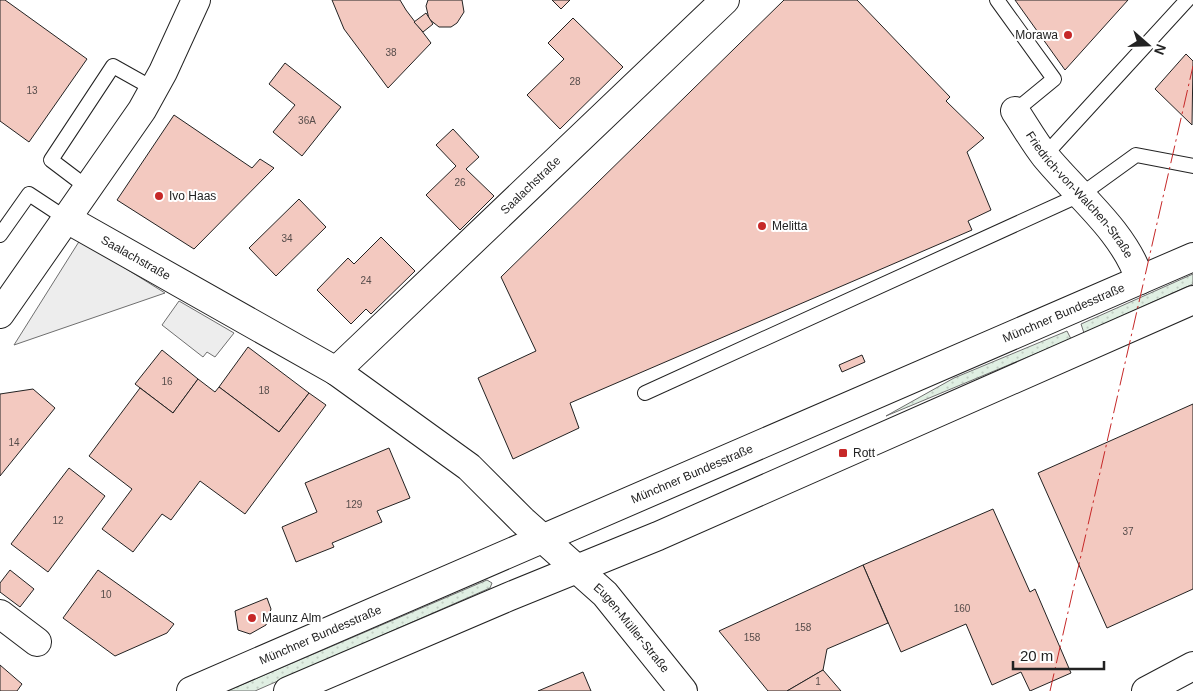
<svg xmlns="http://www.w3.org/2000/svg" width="1193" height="691" font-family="Helvetica,sans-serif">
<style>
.grass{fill:url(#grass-dots);stroke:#6f6f6f}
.parking{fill:#ededed;stroke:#6f6f6f}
.building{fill:#f3c9c0;stroke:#222}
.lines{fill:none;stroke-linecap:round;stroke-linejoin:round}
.service-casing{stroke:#222;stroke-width:16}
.minor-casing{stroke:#222;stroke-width:30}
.primary-casing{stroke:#222;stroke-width:30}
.service{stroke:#fff;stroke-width:14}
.minor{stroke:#fff;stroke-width:28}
.primary{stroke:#fff;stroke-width:28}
.power{stroke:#c62828;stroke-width:1;stroke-dasharray:18 4 2.5 4;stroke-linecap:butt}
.poi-dot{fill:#c62828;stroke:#fff;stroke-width:2}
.labels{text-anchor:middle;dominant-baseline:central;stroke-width:4;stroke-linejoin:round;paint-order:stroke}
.number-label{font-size:10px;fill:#564c4a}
.poi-label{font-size:12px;fill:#222;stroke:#fff;text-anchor:start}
.street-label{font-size:12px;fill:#222;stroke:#fff}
</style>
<defs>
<pattern id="grass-dots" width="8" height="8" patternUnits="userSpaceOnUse" patternTransform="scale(1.25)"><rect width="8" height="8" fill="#e0efe3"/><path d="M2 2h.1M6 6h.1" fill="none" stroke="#c0cdc2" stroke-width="1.8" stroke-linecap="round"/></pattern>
</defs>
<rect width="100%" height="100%" fill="#fff"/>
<g class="grass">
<polygon points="1193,274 1193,284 1084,333 1081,324"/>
<polygon points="1067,331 1071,339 886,416 954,378"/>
<polygon points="487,580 492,583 490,588 255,691 227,691"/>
</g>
<g class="parking">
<polygon points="80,240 165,293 14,345"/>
<polygon points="179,301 234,333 215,357 207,352 203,357 162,325"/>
</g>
<g class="building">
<polygon points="0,0 5,0 87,59 29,142 0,121"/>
<polygon points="332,0 400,0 406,10 431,43 388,88 344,29"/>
<polygon points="462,0 464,12 457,23 451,27 439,27 429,19 426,6 428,0"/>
<polygon points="552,0 570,0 561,9"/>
<polygon points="784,0 857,0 950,97 946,101 984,138 967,152 991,210 968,221 972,230 570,403 579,428 513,459 478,378 536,351 501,277"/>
<polygon points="1015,0 1128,0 1065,70"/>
<polygon points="426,13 433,24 423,32 414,22"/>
<polygon points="573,18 623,67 560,129 527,95 564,59 548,43"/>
<polygon points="1186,54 1193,61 1192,125 1155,89"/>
<polygon points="285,63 341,107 302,156 273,132 295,105 269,84"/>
<polygon points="174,115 252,168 260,159 274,168 194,249 117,200"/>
<polygon points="453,129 479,157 466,169 494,196 460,230 426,195 456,166 436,145"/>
<polygon points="299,199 326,227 276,276 249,248"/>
<polygon points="381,237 415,271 371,314 366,309 351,324 317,290 348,258 354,264"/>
<polygon points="248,347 309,393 279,432 219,387"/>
<polygon points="162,350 198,379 173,413 135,384"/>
<polygon points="862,355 865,362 842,372 839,365"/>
<polygon points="198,379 215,392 219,387 279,432 309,393 326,405 245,514 200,481 171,520 162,514 133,552 102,529 132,489 89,456 140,388 173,413"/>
<polygon points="33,389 55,408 0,476 0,394"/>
<polygon points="1193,404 1193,589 1107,628 1038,473"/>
<polygon points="389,448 410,498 377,511 382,522 332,543 334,547 296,562 282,527 317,512 305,483"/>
<polygon points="69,468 105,496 48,572 11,544"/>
<polygon points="993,509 1030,592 1035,589 1071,673 1030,691 1021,672 992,685 966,624 901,652 863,565"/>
<polygon points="863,565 888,623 827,649 823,670 787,691 768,691 719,631"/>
<polygon points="10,570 34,589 20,607 0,592 0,583"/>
<polygon points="98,570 174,624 167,633 115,656 63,618"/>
<polygon points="267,598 271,609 266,625 250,634 238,630 235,611"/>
<polygon points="0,665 22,684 17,691 0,691"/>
<polygon points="823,670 841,691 787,691"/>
<polygon points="583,672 591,691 538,691"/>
</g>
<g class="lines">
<g class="service-casing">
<g id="service">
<polyline points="997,0 1054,79 1015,111"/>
<polyline points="1045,155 1187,0"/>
<polyline points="88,188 51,160 113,66 154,89"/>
<polyline points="0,235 29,194 67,219"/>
<polyline points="645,393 1082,194 1136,155 1193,166"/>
</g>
</g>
<g class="minor-casing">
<g id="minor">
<path id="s1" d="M1015 111C1025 126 1034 142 1045 156 1077 195 1124 231 1140 280"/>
<path id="s2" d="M67 219 336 371 469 467 523 521 605 594 683 691"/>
<polyline points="0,314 142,110 163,72 196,0"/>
<path id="s3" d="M336 371 725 0"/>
<polyline points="0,614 37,642"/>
<polyline points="1146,691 1193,666"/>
</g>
</g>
<g class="primary-casing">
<g id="primary">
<path id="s4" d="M191 691 1193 257"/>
<polyline points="288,691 508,597 658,536 1193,300"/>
</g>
</g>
<use href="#service" class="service"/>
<use href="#minor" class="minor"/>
<use href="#primary" class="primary"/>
<polyline class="power" points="1050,691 1193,66"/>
</g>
<g class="poi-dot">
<circle cx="1068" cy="35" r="5"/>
<circle cx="159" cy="196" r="5"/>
<circle cx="762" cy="226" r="5"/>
<rect x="838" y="448" width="10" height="10" rx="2.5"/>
<circle cx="252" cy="618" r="5"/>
</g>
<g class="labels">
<g class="number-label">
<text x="391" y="52">38</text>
<text x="575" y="81">28</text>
<text x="32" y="90">13</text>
<text x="307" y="120">36A</text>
<text x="460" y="182">26</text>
<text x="287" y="238">34</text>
<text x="366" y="280">24</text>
<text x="167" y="381">16</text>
<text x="264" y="390">18</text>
<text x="14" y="442">14</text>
<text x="354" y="504">129</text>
<text x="58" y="520">12</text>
<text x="1128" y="531">37</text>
<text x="106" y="594">10</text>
<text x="962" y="608">160</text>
<text x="803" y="627">158</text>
<text x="752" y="637">158</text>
<text x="818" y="681">1</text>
</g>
<g class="poi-label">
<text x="1058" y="35" text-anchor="end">Morawa</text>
<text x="169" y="196">Ivo Haas</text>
<text x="772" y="226">Melitta</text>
<text x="853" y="453">Rott</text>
<text x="262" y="618">Maunz Alm</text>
</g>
<g class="street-label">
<text stroke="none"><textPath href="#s3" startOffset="269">Saalachstraße</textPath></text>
<text stroke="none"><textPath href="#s1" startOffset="106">Friedrich-von-Walchen-Straße</textPath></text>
<text stroke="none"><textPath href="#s2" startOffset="79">Saalachstraße</textPath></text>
<text stroke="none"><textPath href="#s4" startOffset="951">Münchner Bundesstraße</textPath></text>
<text stroke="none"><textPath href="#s4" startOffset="546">Münchner Bundesstraße</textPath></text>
<text stroke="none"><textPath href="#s2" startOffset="702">Eugen-Müller-Straße</textPath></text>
<text stroke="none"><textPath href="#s4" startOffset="141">Münchner Bundesstraße</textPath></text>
</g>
</g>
<g transform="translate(1148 45) rotate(110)" stroke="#ffffff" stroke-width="4" paint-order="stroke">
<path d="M0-4L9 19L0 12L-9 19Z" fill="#222222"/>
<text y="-8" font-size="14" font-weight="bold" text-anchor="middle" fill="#222222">N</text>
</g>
<path d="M1013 661v8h91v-8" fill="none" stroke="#222222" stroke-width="2.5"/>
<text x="1020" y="661" font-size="15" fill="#222222" stroke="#ffffff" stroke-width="4" paint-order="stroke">20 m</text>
</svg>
